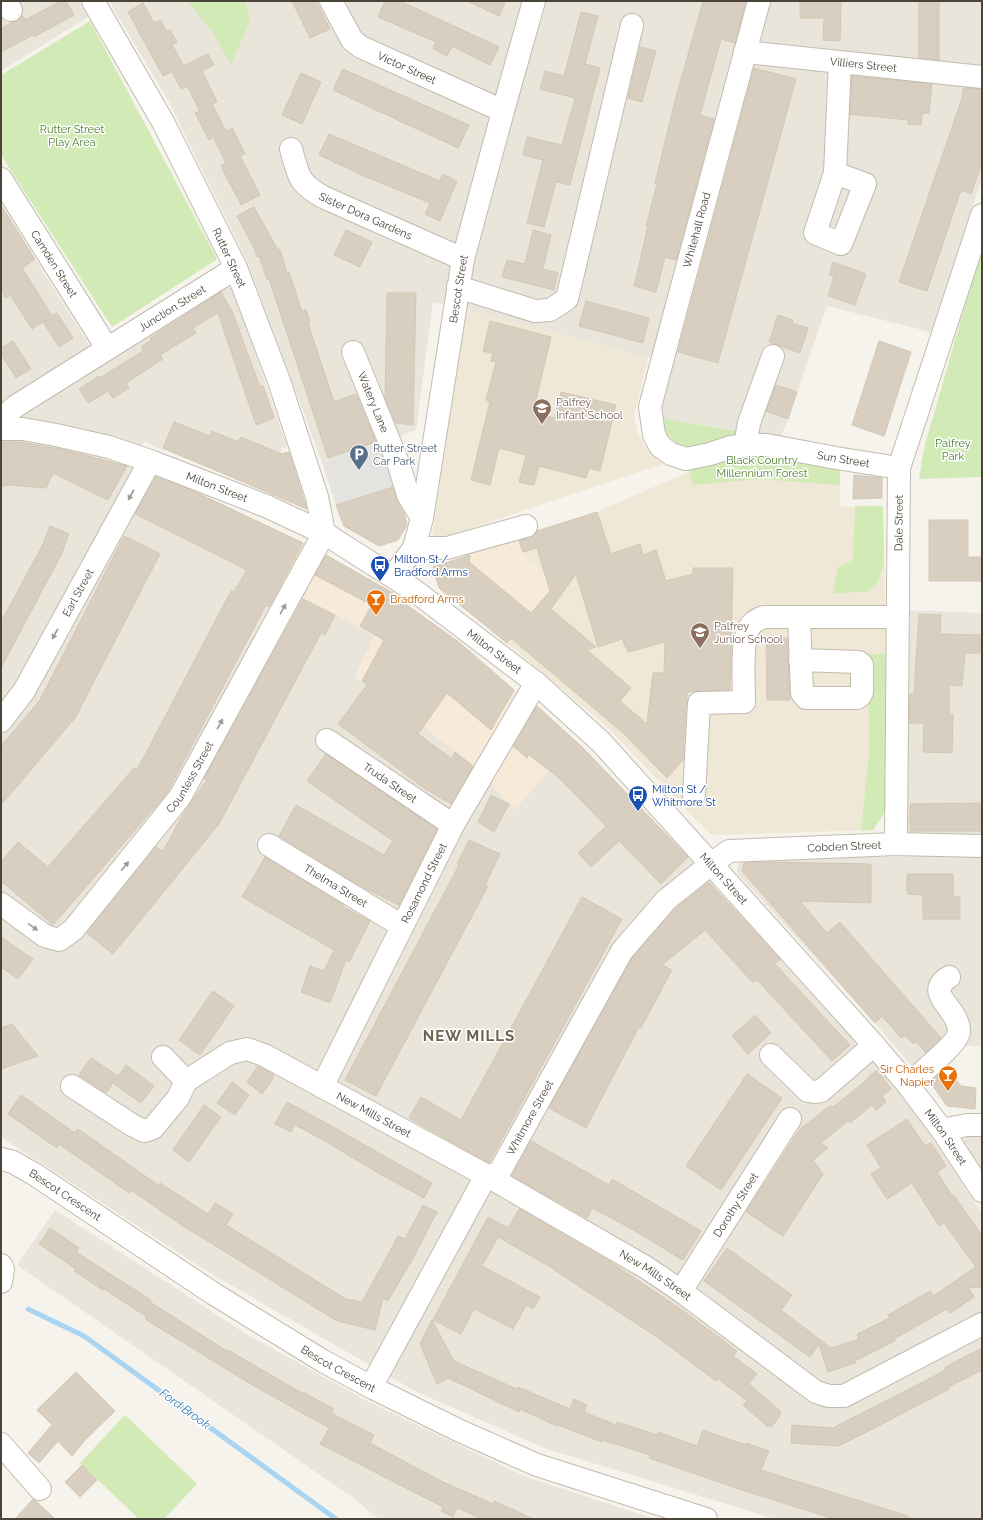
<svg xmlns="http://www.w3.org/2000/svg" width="983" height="1520" font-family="Raleway,sans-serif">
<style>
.residential{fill:#eae5da}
.commercial{fill:#f7ead8}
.education{fill:#efe8d6}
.green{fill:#d2eab5}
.parking{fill:#e5e3e0}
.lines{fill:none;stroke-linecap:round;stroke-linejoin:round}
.stream{stroke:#a9d4f2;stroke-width:5}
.building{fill:#d8cfc1;stroke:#d3c7b4;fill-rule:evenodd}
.minor-casing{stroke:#c2bbae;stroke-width:24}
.minor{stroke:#fff;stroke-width:22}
.oneway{fill:#9c9892}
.labels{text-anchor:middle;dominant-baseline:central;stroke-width:3;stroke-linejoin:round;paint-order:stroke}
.street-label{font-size:11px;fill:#4b4439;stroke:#fff}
.park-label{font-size:11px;fill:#4a7f2a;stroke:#fff}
.education-label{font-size:11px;fill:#785e54;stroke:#fff;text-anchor:start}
.service-label{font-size:11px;fill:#4e5e75;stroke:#fff;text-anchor:start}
.transit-label{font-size:11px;fill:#164399;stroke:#fff;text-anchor:start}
.food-label{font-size:11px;fill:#c56008;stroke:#fff;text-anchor:start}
.water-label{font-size:12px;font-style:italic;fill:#2e7ab2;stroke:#fff}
.district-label{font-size:15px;font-weight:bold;letter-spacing:1px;fill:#6e6250;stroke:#fff}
</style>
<rect width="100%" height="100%" fill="#f6f3ec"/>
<g class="residential">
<polygon points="1,1 79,1 88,17 1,71"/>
<polygon points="109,1 982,1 982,178 931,332 827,306 781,438 661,418 661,409 673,362 648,358 466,309 433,302 416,430 384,442 322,462 247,261 169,102"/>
<polygon points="1,205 102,365 225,286 233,289 287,446 281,448 281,454 265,490 144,442 135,467 152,472 261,524 280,586 375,635 355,677 424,726 474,767 515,809 575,740 688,857 705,877 903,1092 982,1214 982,1519 775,1519 547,1449 417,1392 208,1272 1,1137"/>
<polygon points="904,610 982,613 982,1046 964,1046 955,1034 913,1068 875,1023 737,873 738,865 744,856 905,857"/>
<polygon points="973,1131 982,1131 982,1176 963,1146 965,1137"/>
<polygon points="55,1210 248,1335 369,1402 524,1476 654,1519 379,1519 349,1495 17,1265"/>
</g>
<g class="commercial">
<polygon points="518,537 525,557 557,582 507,643 439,588 433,567"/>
<polygon points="303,543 398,596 403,603 460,643 514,690 536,705 575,740 515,809 474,767 424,726 355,677 375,635 280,586"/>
</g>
<g class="education">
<polygon points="466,309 648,358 634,415 638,435 646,448 663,464 533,507 435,541 432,537"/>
<polygon points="706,464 840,467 840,507 883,506 886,654 887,809 873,830 711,835 606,726 507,643 557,582 525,557 518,537 597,512"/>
</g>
<g class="green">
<polygon points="188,1 245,1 250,20 231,65 213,33"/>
<polygon points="90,21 216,257 216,260 112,327 1,155 1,75"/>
<polygon points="982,247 982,477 919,479 924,448"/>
<polygon points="661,418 743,432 691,449 678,445 667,434"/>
<polygon points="760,454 840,467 840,485 759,479 693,485 689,471 706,464"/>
<polygon points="855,506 883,506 884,563 877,584 868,592 833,593 838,567 853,560"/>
<polygon points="868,654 886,654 887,809 873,830 861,831 869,753"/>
<polygon points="125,1415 197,1484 164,1519 139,1519 80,1463"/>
</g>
<polygon class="parking" points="384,442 398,485 336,505 322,462"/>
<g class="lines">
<polyline class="stream" points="28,1309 84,1336 336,1519"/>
</g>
<g class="building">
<polygon points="61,1 66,1 74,15 34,37 33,35 1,52 1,29 23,16 25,20"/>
<polygon points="292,1 316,1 330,29 310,38"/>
<polygon points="385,1 400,1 499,47 490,65 452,46 447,56 433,49 436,42 378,17"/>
<polygon points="467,1 506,1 499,16"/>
<polygon points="703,1 746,1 735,43 721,39 700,115 714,119 676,260 665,257 656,292 634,286 648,226 646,226 657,184 655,183 675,101"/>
<polygon points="800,1 841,1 840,41 823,40 824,18 800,18"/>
<polygon points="919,1 939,1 939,60 919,58"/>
<polygon points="143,3 154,23 160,20 167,32 170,30 177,42 172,45 184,66 208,54 214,65 202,71 217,102 212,104 226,131 232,128 245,154 240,156 260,195 241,205 221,166 226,163 213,137 209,140 195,113 200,111 187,86 181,89 172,72 163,76 128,12"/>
<polygon points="581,12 598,16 585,64 600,68 570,185 556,182 544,227 527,223 543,160 523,155 527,137 562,145 575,98 540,89 545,71 564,76"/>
<polygon points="640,47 656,51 642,102 628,98"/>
<polygon points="754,68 796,79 718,363 678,352"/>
<polygon points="343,69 469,125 458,148 333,90"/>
<polygon points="301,73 321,82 302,124 282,115"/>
<polygon points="852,76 932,84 929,113 922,113 921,125 908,124 908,120 850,114"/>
<polygon points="963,88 982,89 982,163 971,194 961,190 927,291 899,282 962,98"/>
<polygon points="329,134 440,181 443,174 457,181 440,221 425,214 430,203 364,176 319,155"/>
<polygon points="1,205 35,259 22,268 52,316 57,313 73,338 59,347 43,322 49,318 32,329 10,295 6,298 1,289"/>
<polygon points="254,207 278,250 280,250 287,273 289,272 302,312 306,310 310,322 308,323 334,402 356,394 376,442 328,458 269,279 267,279 259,256 257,257 253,246 237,216"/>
<polygon points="346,230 372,242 360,267 334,255"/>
<polygon points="533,230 551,235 543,269 558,273 554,290 502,277 507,260 525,264"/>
<polygon points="833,262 866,274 855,305 828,296 834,276 829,275"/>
<polygon points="221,292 232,311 260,387 263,386 274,418 256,425 218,313 193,328 196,333 160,355 163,359 126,383 129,388 113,398 108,391 88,403 79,389 99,376 100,378 143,351 141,347 151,340 150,338"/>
<polygon points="387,293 416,293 413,425 396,423 385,398"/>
<polygon points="586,301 649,318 643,343 579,326"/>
<polygon points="778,315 793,320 792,323 808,328 800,353 769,342"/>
<polygon points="490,321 551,337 533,412 554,418 561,392 616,405 600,471 589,468 586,478 539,466 534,485 519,482 526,455 499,448 490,485 471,480 490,401 486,400 496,362 491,361 493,354 483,351"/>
<polygon points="13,341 31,369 16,378 1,354 1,348"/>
<polygon points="879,341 911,352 884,436 852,425"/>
<polygon points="776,385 797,392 788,419 766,411"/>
<polygon points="174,422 210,436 212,431 238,442 241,437 281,454 289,452 307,509 163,448"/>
<polygon points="1,442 19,442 60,449 127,466 108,500 53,473 46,488 11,485 1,486"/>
<polygon points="854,475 882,478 882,498 853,499"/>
<polygon points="156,477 189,489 303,543 269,607 266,605 167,793 53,925 1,881 1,862 18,842 48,867 134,768 137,770 231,591 234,592 247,570 135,514"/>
<polygon points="393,487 397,501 404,513 407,525 398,540 379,546 344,526 336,505"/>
<path d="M597 512 611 554 640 544 643 555 656 550 666 581 693 574V568H733L730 690 687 692V701L686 702 683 760 667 778 623 733 511 638 507 643 439 588 433 567 470 555 469 562 531 613 550 591 537 548 523 552 519 541 530 538 535 535 537 531ZM576 574 598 647 622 639 628 652 665 642 664 673H653L647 724 620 701 631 688 587 650 596 647 551 609Z"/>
<polygon points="929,520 968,520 968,557 982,557 982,581 929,581"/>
<polygon points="50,526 69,534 61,555 1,668 1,622 42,546"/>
<polygon points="124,536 160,554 75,718 1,805 1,746 40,700"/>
<polygon points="326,555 398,596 397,598 460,643 514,690 491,730 447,693 418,734 452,759 455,752 473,766 451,804 424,788 338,724 367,685 362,681 384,640 360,626 372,605 315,575"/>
<polygon points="303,599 335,615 325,635 321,633 219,824 113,954 87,933 156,847 163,851 185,811 207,780 204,778"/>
<polygon points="919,614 941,615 940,634 982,635 982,653 965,653 962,686 949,685 949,714 953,714 952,753 923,752 924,723 909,723 910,694 914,694"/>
<polygon points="766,638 787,638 790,700 767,700"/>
<polygon points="537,706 583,748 688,857 661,884 619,841 591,867 578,853 606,826 558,777 529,755 527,758 513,746"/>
<polygon points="326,754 437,829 399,905 360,886 279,836 296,805 384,855 393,841 307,781"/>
<polygon points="491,795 509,804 494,832 478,822"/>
<polygon points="982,803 982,831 910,831 910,804"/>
<polygon points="469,840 500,854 485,885 488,886 376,1096 345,1080 459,865 457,864"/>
<polygon points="265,857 344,905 343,907 370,921 349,962 346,960 330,1003 301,992 310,966 324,971 334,950 242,897"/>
<polygon points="768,862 871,864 871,903 800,901 827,933 840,922 941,1038 926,1053 916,1042 913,1044 905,1035 901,1038 882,1016 875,1023 742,871 744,863"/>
<polygon points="907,874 953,874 953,897 960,897 960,919 923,919 923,895 907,894"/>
<polygon points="709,882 780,959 775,964 850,1045 832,1061 757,980 753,983 705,930 662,965 672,970 641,1028 639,1027 586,1128 549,1108 632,958 675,909"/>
<polygon points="582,897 622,919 489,1163 409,1118 421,1097 461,1120"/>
<polygon points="1,937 33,959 18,979 1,967"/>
<polygon points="213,991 234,1006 200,1055 179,1040"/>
<polygon points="755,1015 771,1033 748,1054 732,1036"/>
<polygon points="12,1024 38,1056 1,1069 1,1028"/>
<polygon points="91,1058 118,1076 106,1093 79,1075"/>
<polygon points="126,1065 154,1086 141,1103 113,1083"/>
<polygon points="258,1066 273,1074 273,1079 262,1094 247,1082"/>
<polygon points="946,1068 961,1086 976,1088 975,1109 947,1106 930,1082"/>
<polygon points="877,1070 891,1089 882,1096 886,1102 876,1110 872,1105 850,1123 848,1121 821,1143 828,1148 813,1160 823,1174 783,1236 746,1212 800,1129 831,1105 833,1107 868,1079 867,1078"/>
<polygon points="747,1074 782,1098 721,1190 686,1166"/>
<polygon points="232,1082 249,1095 235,1115 217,1103"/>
<polygon points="21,1095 75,1133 78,1129 158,1185 160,1183 208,1214 215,1203 233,1214 226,1225 346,1299 362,1302 398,1236 405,1239 423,1205 437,1212 412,1260 388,1301 383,1298 375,1330 337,1321 180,1224 131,1190 129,1193 59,1144 57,1148 8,1114"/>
<polygon points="287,1102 326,1123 432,1183 424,1198 380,1174 318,1137 295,1125 291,1132 275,1124"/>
<polygon points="204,1105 221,1117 189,1162 173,1150"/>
<polygon points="907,1119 925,1146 931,1143 946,1166 937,1172 952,1196 954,1195 966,1213 982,1235 982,1287 968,1288 974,1297 950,1313 947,1309 894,1339 895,1341 855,1361 855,1363 828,1372 819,1344 810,1357 704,1281 727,1248 792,1295 781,1310 831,1348 859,1339 857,1334 890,1318 888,1315 930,1291 933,1296 976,1267 944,1223 939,1226 912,1183 887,1199 871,1174 881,1168 867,1145"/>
<polygon points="531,1141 609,1185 612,1179 701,1231 683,1260 630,1228 592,1208 587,1218 512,1176"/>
<polygon points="519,1209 609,1261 682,1310 737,1351 733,1356 757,1374 749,1384 780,1411 780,1416 772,1426 767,1426 743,1405 747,1401 717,1378 716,1381 657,1337 554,1270 554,1269 498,1237 482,1266 540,1297 533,1309 526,1305 513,1329 474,1309 461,1334 433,1320 488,1217 508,1228"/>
<polygon points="50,1228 79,1248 76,1252 151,1300 150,1302 227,1351 228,1350 302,1393 303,1392 334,1409 331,1413 374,1435 370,1443 441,1481 493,1504 494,1501 534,1519 483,1519 457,1508 453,1517 441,1511 443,1507 320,1444 329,1428 249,1383 145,1319 147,1317 104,1289 103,1290 74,1271 76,1269 39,1244"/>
<polygon points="432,1320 454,1361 517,1389 518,1387 570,1409 574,1399 587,1405 584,1412 616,1425 617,1422 657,1435 658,1432 697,1446 703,1430 746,1445 746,1443 769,1451 761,1470 908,1516 908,1519 834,1519 742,1490 649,1458 650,1455 603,1440 602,1442 558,1425 557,1426 520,1409 519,1412 448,1378 437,1384 420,1344"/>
<polygon points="982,1348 982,1370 948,1387 949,1389 863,1434 838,1446 791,1443 792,1425 833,1428 946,1370 945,1367"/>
<polygon points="76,1372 115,1411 87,1438 72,1456 58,1441 39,1463 28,1453 52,1425 37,1410"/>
<polygon points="82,1465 97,1480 80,1497 65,1482"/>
<polygon points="33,1499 36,1501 55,1519 15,1519"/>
</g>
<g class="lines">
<g class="minor-casing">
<g id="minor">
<polyline points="4,1 11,10"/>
<path id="s1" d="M331 1 352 40 361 47 503 111"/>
<path id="s2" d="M759 1 677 305 650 407 654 435 660 446 671 454 686 459 710 454 731 447 750 445H767L836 458 899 468"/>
<path id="s3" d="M745 52 982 77"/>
<path id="s4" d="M291 149C299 176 297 182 323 197L463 259"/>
<polyline points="835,173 865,184 841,244 815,233 835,173 840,62"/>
<path id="s5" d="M1 179 107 348"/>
<polyline points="458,287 535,311 550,310 567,299 632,25"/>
<path id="s6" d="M353 352 399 465 408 495 422 518"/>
<path id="s7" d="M1 419 16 406 236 268"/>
<path id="s8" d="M1 429H23L56 435 109 447 150 461 207 483 266 506 324 533 415 591 536 683 601 742 874 1045 908 1085 942 1130 982 1191"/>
<polyline points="745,445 749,423 773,356"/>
<polyline points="414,548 447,548 526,526"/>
<path id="s9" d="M393 576 414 548 422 518 463 259 503 111 534 1"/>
<polyline points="799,617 802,693 806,698 857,698 860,696 862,692 862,665 859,662 800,660"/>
<path id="s10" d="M1 721 24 691 150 461"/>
<path id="s11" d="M327 740 453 825"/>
<path d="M694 795 699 703 744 702C744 686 741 640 749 628 752 622 758 619 764 617H897"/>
<path id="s12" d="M896 844 899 468 982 215"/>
<path id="s13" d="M269 845 402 926"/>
<path id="s14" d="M1 904 45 936 59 940 73 930 180 797 324 533 317 497 279 381 236 268 163 122 93 1"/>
<polyline points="771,1055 808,1091 814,1092 821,1091 874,1045"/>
<polyline points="163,1057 186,1081"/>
<path d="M908 1085C918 1075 958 1044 959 1032 960 1008 922 994 949 977"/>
<path id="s15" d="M72 1086 132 1125 144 1131 153 1128 178 1098 186 1081 230 1053 247 1049 264 1055 491 1178 647 1268 681 1291 816 1392 829 1396H844L982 1324"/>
<path id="s16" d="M322 1087 453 825 536 683"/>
<polyline points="942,1130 967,1125 982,1125"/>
<path id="s17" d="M1 1159 13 1162 34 1174 214 1294 323 1361 371 1387 460 1431 537 1465 706 1519"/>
<polyline points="1,1265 3,1269 1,1282"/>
<path id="s18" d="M681 1291 790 1119"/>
<path id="s19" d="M371 1387 482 1183 500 1171 622 951 666 900 711 864 729 851 896 844 982 846"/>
<polyline points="1,1444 40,1489"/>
</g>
</g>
<use href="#minor" class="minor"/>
</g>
<defs><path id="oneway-solid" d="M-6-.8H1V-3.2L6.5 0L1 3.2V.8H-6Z"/></defs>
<g class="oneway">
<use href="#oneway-solid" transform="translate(131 495) rotate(119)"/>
<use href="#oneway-solid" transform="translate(283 609) rotate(-61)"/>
<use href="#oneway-solid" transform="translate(55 634) rotate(119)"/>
<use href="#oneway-solid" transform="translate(220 724) rotate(-61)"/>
<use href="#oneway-solid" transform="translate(125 866) rotate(-51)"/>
<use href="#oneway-solid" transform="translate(33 927) rotate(36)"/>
</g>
<defs>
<g id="school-pin" transform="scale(1)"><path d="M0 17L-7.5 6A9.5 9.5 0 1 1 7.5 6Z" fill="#8d6e63" stroke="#fff"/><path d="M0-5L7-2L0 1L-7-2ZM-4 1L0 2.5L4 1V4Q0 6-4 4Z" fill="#fff"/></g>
<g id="parking-pin" transform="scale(1)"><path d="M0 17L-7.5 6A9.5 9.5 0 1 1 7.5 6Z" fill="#5c6f8a" stroke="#fff"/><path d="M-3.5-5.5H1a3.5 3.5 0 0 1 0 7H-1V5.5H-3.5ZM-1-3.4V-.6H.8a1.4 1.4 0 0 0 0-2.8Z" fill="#fff"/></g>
<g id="bus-pin" transform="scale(1)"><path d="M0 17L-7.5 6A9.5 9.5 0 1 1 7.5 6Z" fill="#1a4fb4" stroke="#fff"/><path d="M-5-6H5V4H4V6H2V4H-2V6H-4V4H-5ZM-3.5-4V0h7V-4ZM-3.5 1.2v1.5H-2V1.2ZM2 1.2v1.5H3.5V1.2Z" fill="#fff"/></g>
<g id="bar-pin" transform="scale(1)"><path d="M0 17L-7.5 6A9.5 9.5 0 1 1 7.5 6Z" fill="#e8710a" stroke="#fff"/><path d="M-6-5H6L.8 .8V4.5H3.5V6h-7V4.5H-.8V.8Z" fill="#fff"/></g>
</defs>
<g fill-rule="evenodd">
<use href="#school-pin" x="542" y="408"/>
<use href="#parking-pin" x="359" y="454"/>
<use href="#bus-pin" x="380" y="565"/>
<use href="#bar-pin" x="376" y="599"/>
<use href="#school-pin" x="700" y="632"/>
<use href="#bus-pin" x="638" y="795"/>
<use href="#bar-pin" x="948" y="1075"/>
</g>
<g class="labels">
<g class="street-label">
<text stroke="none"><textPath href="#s3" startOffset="119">Villiers Street</textPath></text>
<text stroke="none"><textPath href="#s1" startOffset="106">Victor Street</textPath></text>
<text stroke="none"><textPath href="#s4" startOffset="107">Sister Dora Gardens</textPath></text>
<text transform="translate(697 230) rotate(-75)">Whitehall Road</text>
<text transform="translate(229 258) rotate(65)">Rutter Street</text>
<text stroke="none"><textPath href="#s5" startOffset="100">Camden Street</textPath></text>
<text stroke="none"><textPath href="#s9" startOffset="298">Bescot Street</textPath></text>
<text stroke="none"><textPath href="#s7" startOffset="204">Junction Street</textPath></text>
<text stroke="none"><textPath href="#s6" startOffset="54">Watery Lane</textPath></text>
<text stroke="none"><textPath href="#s2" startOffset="651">Sun Street</textPath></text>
<text stroke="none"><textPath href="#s8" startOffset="225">Milton Street</textPath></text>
<text stroke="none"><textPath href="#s12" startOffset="321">Dale Street</textPath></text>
<text stroke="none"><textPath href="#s10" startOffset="150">Earl Street</textPath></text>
<text stroke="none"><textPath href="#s8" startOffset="549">Milton Street</textPath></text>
<text stroke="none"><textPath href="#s14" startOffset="279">Countess Street</textPath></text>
<text stroke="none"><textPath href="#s11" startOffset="76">Truda Street</textPath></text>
<text stroke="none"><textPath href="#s19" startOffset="768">Cobden Street</textPath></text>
<text stroke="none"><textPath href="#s8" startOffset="873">Milton Street</textPath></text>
<text stroke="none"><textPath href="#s16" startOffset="228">Rosamond Street</textPath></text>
<text stroke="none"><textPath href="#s13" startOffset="78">Thelma Street</textPath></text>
<text stroke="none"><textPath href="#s15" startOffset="365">New Mills Street</textPath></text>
<text stroke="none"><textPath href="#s19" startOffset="315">Whitmore Street</textPath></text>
<text stroke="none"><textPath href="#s8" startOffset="1214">Milton Street</textPath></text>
<text stroke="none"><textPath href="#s17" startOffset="74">Bescot Crescent</textPath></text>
<text stroke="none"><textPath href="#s18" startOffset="102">Dorothy Street</textPath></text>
<text stroke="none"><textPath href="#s15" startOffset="689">New Mills Street</textPath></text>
<text stroke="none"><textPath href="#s17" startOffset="398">Bescot Crescent</textPath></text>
</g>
<g class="park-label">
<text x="72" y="129">Rutter Street<tspan x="72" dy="13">Play Area</tspan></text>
<text x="953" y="443">Palfrey<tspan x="953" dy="13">Park</tspan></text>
<text x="762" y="460">Black Country<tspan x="762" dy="13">Millennium Forest</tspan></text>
</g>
<g class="education-label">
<text x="556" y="402">Palfrey<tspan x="556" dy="13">Infant School</tspan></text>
<text x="714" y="626">Palfrey<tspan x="714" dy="13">Junior School</tspan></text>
</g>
<g class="service-label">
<text x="373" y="448">Rutter Street<tspan x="373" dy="13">Car Park</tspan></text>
</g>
<g class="transit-label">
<text x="394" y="559">Milton St /<tspan x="394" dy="13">Bradford Arms</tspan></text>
<text x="652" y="789">Milton St /<tspan x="652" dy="13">Whitmore St</tspan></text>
</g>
<g class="food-label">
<text x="390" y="599">Bradford Arms</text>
<text x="934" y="1069" text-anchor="end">Sir Charles<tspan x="934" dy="13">Napier</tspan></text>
</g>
<g class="water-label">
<text transform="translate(185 1409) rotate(36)">Ford Brook</text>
</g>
<g class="district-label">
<text x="469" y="1036">NEW MILLS</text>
</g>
</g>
<rect width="983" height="1520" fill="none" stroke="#4b4439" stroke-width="4"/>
</svg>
